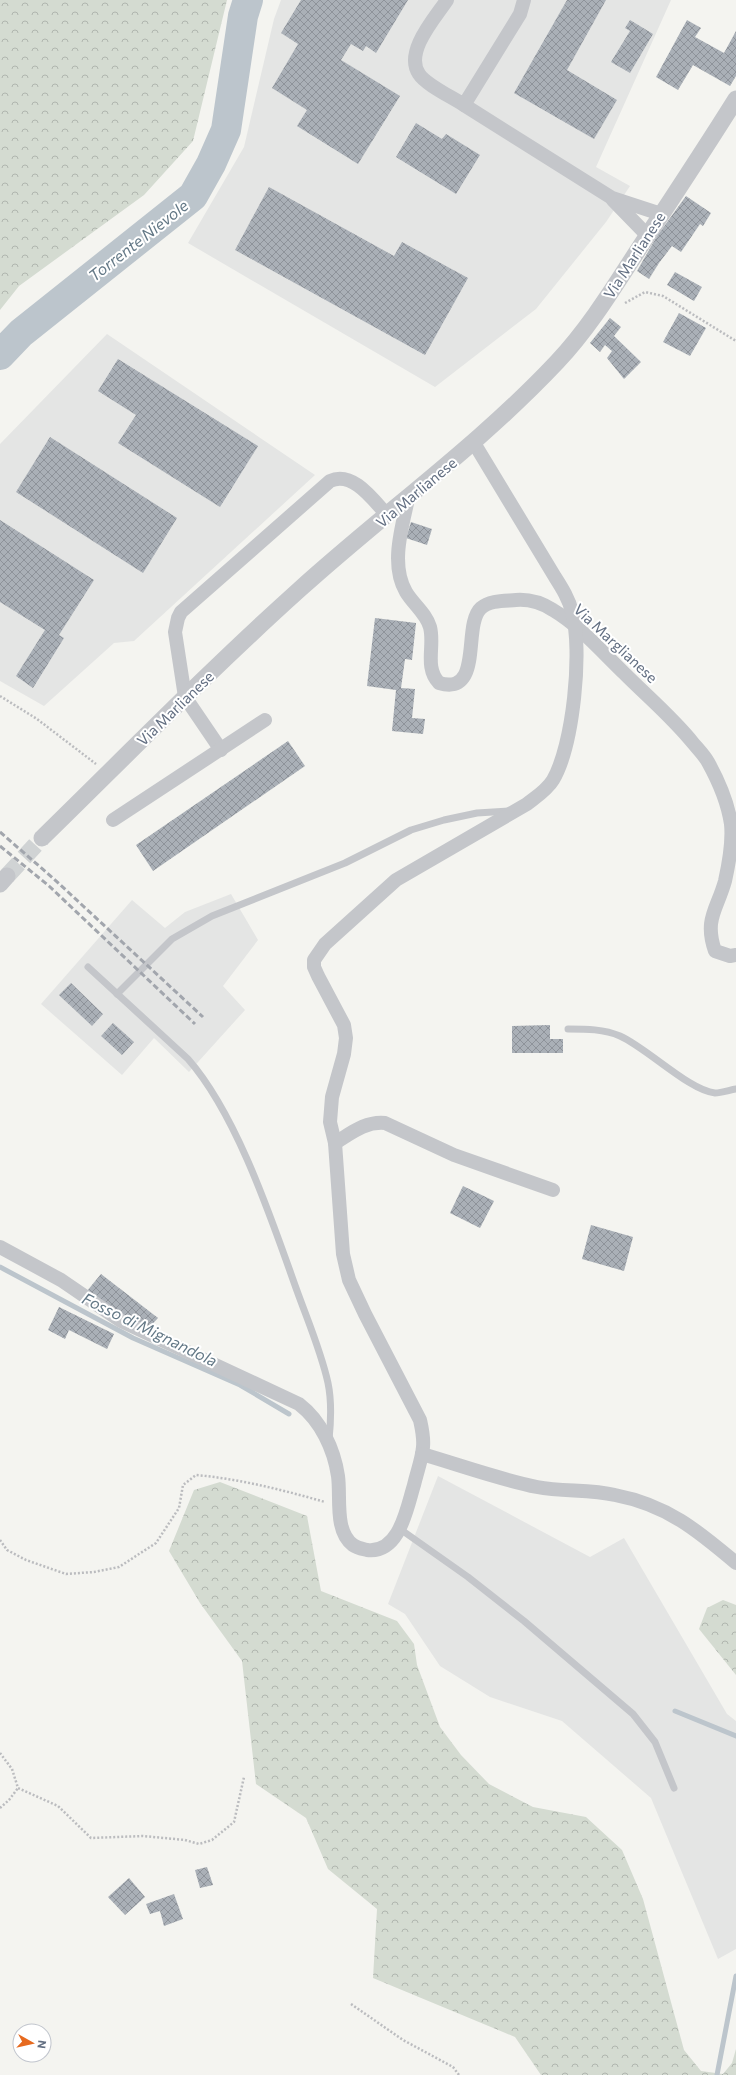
<svg xmlns="http://www.w3.org/2000/svg" width="736" height="2075" font-family="Commissioner,sans-serif">
<style>
.built{fill:#e4e5e4}
.forest{fill:url(#forest-crowns)}
.lines{fill:none;stroke-linecap:round;stroke-linejoin:round}
.stream{stroke:#bcc5cc;stroke-width:5}
.river{stroke:#bcc5cc;stroke-width:30}
.building{fill:url(#building-cross-hatch)}
.tertiary-tunnel{stroke:#d0d3d4;stroke-width:17;stroke-dasharray:17 8;stroke-linecap:butt}
.path{stroke:#bbbcbf;stroke-width:2.5;stroke-dasharray:2 2;stroke-linecap:butt}
.service{stroke:#c4c6ca;stroke-width:7}
.minor{stroke:#c4c6ca;stroke-width:14}
.tertiary{stroke:#c4c6ca;stroke-width:17}
.rail{stroke:#a2a6ad;stroke-width:3;stroke-dasharray:6 3;stroke-linecap:butt}
.labels{text-anchor:middle;dominant-baseline:central;stroke-width:4;stroke-linejoin:round;paint-order:stroke}
.street-label{font-size:15px;fill:#636f82;stroke:#fff}
.water-label{font-size:16px;font-style:italic;fill:#637886;stroke:#fff}
</style>
<defs>
<pattern id="forest-crowns" width="20" height="18" patternUnits="userSpaceOnUse"><rect width="20" height="18" fill="#d4dbd1"/><path d="M2 6a3 3 0 1 1 6 0M12 15a3 3 0 1 1 6 0" fill="none" stroke="#b0b6af"/></pattern>
<pattern id="building-cross-hatch" width="8" height="8" patternUnits="userSpaceOnUse"><rect width="8" height="8" fill="#aab0b7"/><path d="M0 0l8 8M0 8l8-8" fill="none" stroke="#8e939a"/></pattern>
</defs>
<rect width="100%" height="100%" fill="#f4f4f0"/>
<g class="built">
<polygon points="281,0 671,0 596,167 630,186 606,222 536,309 435,387 188,243 244,147 274,19"/>
<polygon points="107,334 315,475 134,641 114,643 44,706 0,681 0,444"/>
<polygon points="231,894 258,940 223,986 245,1010 189,1072 154,1038 122,1075 41,1004 132,900 165,928 185,912"/>
<polygon points="438,1476 590,1557 624,1538 727,1714 736,1721 736,1949 718,1959 651,1798 562,1721 490,1697 440,1666 405,1614 388,1604"/>
</g>
<g class="forest">
<polygon points="0,0 227,0 193,141 144,195 19,286 0,310"/>
<polygon points="220,1482 307,1516 321,1591 397,1621 414,1644 417,1665 440,1727 461,1755 489,1784 533,1807 586,1817 622,1850 643,1899 684,2050 701,2071 723,2074 732,2063 736,2049 736,2075 541,2075 515,2037 373,1978 377,1909 328,1869 306,1818 256,1784 242,1661 200,1603 169,1551 194,1490"/>
<polygon points="723,1600 736,1605 736,1675 699,1629 707,1608"/>
</g>
<g class="lines">
<g class="stream">
<polyline points="0,1267 133,1338 240,1385 289,1414"/>
<polyline points="675,1711 736,1736"/>
<polyline points="717,2075 736,1976"/>
</g>
<polyline class="river" points="0,355 21,333 193,196 211,164 226,130 243,16 248,0"/>
</g>
<g class="building">
<polygon points="301,0 408,0 376,53 366,46 363,51 351,44 341,60 400,96 358,164 297,126 307,110 272,88 298,44 281,33"/>
<polygon points="567,0 606,0 567,70 617,100 594,139 514,93"/>
<polygon points="630,20 653,34 630,73 611,62 630,31 625,28"/>
<polygon points="687,20 701,28 695,37 724,53 736,31 736,76 730,86 693,65 678,90 656,77"/>
<polygon points="416,123 442,139 446,134 480,155 456,194 396,157"/>
<polygon points="269,187 394,256 402,242 468,278 425,355 235,250"/>
<polygon points="686,196 711,213 703,226 700,224 681,252 672,246 659,263 649,279 637,271 657,236"/>
<polygon points="675,272 702,287 694,301 667,285"/>
<polygon points="679,313 706,328 690,356 663,342"/>
<polygon points="610,318 621,327 614,336 641,362 624,379 607,358 612,351 605,345 600,352 590,343"/>
<polygon points="118,359 258,446 220,507 118,443 136,415 98,391"/>
<polygon points="50,437 177,518 143,573 16,492"/>
<polygon points="0,520 94,580 59,635 64,638 33,688 16,676 45,630 0,602"/>
<polygon points="411,522 432,529 427,545 406,538"/>
<polygon points="375,618 416,623 412,660 405,659 401,688 415,689 412,718 425,719 423,734 392,731 396,690 367,686"/>
<polygon points="288,741 305,766 153,871 136,845"/>
<polygon points="71,983 103,1014 92,1026 59,995"/>
<polygon points="113,1023 134,1042 122,1055 101,1036"/>
<polygon points="550,1025 550,1039 563,1039 563,1053 512,1053 512,1026"/>
<polygon points="463,1186 494,1201 480,1228 450,1213"/>
<polygon points="591,1225 633,1237 624,1271 582,1259"/>
<polygon points="101,1274 158,1318 147,1330 87,1291"/>
<polygon points="59,1307 114,1334 107,1349 69,1330 65,1339 48,1330"/>
<polygon points="207,1867 213,1885 200,1888 195,1870"/>
<polygon points="129,1878 145,1897 125,1915 108,1897"/>
<polygon points="174,1894 183,1919 164,1926 160,1911 150,1914 146,1904"/>
</g>
<g class="lines">
<polyline class="tertiary-tunnel" points="7,876 42,838"/>
<g class="path">
<polyline points="625,303 645,292 663,296 736,341"/>
<polyline points="0,696 37,719 96,764"/>
<path d="M0 1540 7 1550 26 1560 66 1574 94 1572 119 1567 156 1543 179 1508 183 1485 196 1475C240 1479 283 1490 325 1502"/>
<polyline points="0,1753 12,1769 18,1788 58,1806 91,1838 143,1836 185,1840 199,1844 212,1840 234,1822 244,1777"/>
<polyline points="0,1808 9,1800 18,1788"/>
<polyline points="351,2004 403,2040 453,2067 459,2075"/>
</g>
<g class="service">
<path d="M88 967 188 1059C237 1115 271 1218 296 1288 307 1319 321 1351 328 1383 332 1402 331 1421 329 1440"/>
<polyline points="117,994 172,939 212,916 345,863 411,830 444,820 477,813 509,811"/>
<path d="M568 1029C586 1029 604 1029 620 1036 647 1048 690 1091 715 1093 721 1093 730 1090 736 1089"/>
<polyline points="400,1529 468,1577 524,1621 633,1714 655,1742 674,1788"/>
</g>
<g class="minor">
<path d="M447 0C435 18 404 52 419 74 426 85 452 97 464 105L520 14 524 0"/>
<polyline points="464,105 612,198 661,214"/>
<polyline points="613,200 647,235"/>
<path d="M408 499C402 527 390 565 406 592 413 604 426 613 430 627 435 646 424 667 439 683 484 696 462 625 481 608 490 600 505 601 516 600 530 599 542 603 553 610 580 626 602 652 625 674 648 697 673 718 693 743 698 749 704 755 708 762 718 780 728 804 731 824 733 843 729 863 725 881 717 910 704 919 715 951L730 956 736 955"/>
<path d="M221 750 185 697 175 632 178 618 181 612 330 481C353 470 374 501 388 516"/>
<polyline points="113,820 265,720"/>
<path d="M335 1143C350 1134 365 1121 385 1123L454 1155 553 1190"/>
<path d="M0 1247 61 1280 121 1321 299 1404C321 1421 334 1449 338 1476 341 1497 334 1531 353 1545 357 1548 363 1549 367 1550 400 1554 407 1507 414 1485 417 1472 422 1459 423 1447 424 1437 422 1429 420 1420L365 1314 349 1280 343 1254 335 1143 330 1122 332 1097 344 1054 346 1038 344 1025 318 976 314 967V960L325 944 396 880 527 804C536 797 547 790 553 780 573 746 583 650 572 612 569 599 562 588 555 577L474 443"/>
<path d="M422 1454C460 1465 498 1479 537 1487 563 1492 590 1489 615 1495 667 1505 697 1530 736 1563"/>
</g>
<g class="tertiary">
<path d="M42 838C127 755 211 669 300 589 385 512 478 446 557 362 591 326 617 282 644 241 675 194 706 147 736 99"/>
<polyline points="0,884 7,876"/>
</g>
<g class="rail">
<polyline points="0,832 54,879 203,1017"/>
<polyline points="0,846 49,886 195,1024"/>
</g>
</g>
<g class="labels">
<g class="street-label">
<text transform="translate(634 255) rotate(-57)">Via Marlianese</text>
<text transform="translate(416 492) rotate(-40)">Via Marlianese</text>
<text transform="translate(616 643) rotate(43)">Via Marglianese</text>
<text transform="translate(175 708) rotate(-44)">Via Marlianese</text>
</g>
<g class="water-label">
<text transform="translate(138 240) rotate(-38)">Torrente Nievole</text>
<text transform="translate(150 1329) rotate(26)">Fosso di Mignandola</text>
</g>
</g>
<g transform="translate(32 2043) rotate(98)"><circle r="19" fill="#ffffff" stroke="#c1c5cd"/>
<path d="M0-3L7 15L0 10L-7 15Z" fill="#e66a1f"/>
<text y="-6" font-size="11" font-weight="bold" text-anchor="middle" fill="#636f82">N</text>
</g>
</svg>
